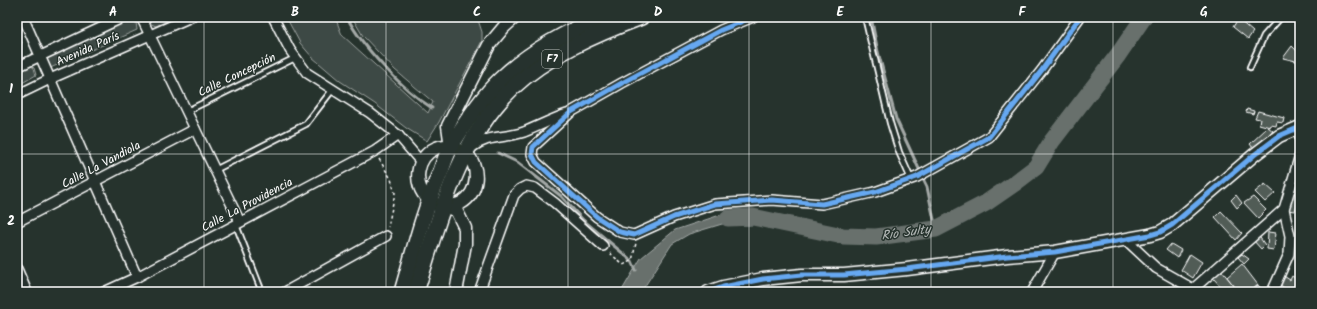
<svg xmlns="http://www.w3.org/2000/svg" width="1317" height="309" font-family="Kalam,sans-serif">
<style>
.green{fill:#3e4944;stroke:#9ea4a2}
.water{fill:#67706c;stroke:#a4a9a7}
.shadow{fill:#0007}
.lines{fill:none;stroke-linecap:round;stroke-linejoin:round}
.stream{stroke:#a4a9a7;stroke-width:3}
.river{stroke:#67706c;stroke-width:17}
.building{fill:#515c57;stroke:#fff}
.service-casing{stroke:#fff;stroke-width:8}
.minor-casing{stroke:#fff;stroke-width:12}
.tertiary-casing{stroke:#fff;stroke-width:15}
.trunk-casing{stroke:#fff;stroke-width:18}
.path{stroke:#fff;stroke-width:1.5;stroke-dasharray:3 3;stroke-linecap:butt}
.service{stroke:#26332d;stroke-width:4.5}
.minor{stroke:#26332d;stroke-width:9}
.tertiary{stroke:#26332d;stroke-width:12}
.trunk{stroke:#26332d;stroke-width:15}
.cycleway-casing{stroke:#26332d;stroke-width:8}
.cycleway{stroke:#66a8f1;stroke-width:5}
.grid{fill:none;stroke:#fff;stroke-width:1;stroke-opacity:0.55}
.labels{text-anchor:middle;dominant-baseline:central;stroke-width:3;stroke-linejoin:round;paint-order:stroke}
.shield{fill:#26332d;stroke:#bec2c0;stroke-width:1}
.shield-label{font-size:11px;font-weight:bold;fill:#fff}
.street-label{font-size:12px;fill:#fff;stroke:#26332d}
.water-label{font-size:13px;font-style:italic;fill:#b3b8b6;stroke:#26332d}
.neatline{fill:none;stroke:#fff;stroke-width:1.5}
.grid-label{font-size:13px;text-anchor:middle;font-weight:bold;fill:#fff}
</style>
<rect width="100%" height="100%" fill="#26332d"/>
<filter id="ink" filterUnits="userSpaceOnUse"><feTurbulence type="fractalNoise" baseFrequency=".025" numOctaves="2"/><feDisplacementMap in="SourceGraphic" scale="8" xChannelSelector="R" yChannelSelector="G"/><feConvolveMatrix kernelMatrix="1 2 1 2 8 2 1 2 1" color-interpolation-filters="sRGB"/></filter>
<g filter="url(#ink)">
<g class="green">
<polygon points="133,17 136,22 137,30 48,69 45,56 48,54"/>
<polygon points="148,17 175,17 156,26 151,24"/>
<polygon points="286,17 335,17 342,35 428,113 433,102 395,70 363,36 352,17 477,17 482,32 482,41 439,122 427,141 406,128 375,104 340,81 312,57 300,43"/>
<polygon points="30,65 34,68 36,75 17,86 17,69"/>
</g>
<polygon class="water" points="751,211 750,225 722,224 689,234 672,244 641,292 621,292 641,258 675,230 720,215"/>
<g class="shadow">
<polygon points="1258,112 1284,119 1284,124 1278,123 1276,127 1270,127 1261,120 1257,118"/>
<polygon points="1268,129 1273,133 1255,148 1252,144"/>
<polygon points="1265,185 1275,194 1266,202 1256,192"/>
<polygon points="1253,198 1267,212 1260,218 1246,203"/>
<polygon points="1222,213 1242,235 1237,240 1217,217"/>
<polygon points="1275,234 1275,250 1269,249"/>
<polygon points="1202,262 1203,263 1194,278 1183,271"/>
<polygon points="1242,265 1260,288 1263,292 1227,292 1227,278"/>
</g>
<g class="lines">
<g class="stream">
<path d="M347 17C362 47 403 90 432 108"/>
<polyline points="871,17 878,52 896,119 919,169"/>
<polyline points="498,153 517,162 561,196 583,220 632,261 636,270"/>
<polyline points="923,179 927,187 936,229"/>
</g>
<polyline class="river" points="728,218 753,217 843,236 876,237 936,229 986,203 1015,183 1036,167 1052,141 1118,55 1144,17"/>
</g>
<g class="building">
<polygon points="1238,19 1253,32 1248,39 1233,27"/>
<polygon points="17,22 21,31 17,33"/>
<polygon points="17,35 22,43 17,46"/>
<polygon points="1292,46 1300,54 1300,62 1283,58"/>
<polygon points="1247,109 1254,111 1253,114 1246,112"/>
<polygon points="1258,111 1284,118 1283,123 1277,122 1276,126 1271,125 1270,127 1259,124 1260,119 1255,118"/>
<polygon points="1268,127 1273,131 1253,148 1250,144"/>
<polygon points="1265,184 1275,193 1265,202 1255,192"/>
<polygon points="1293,193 1300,194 1300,202 1298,201 1295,211 1287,210"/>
<polygon points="1236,195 1242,203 1237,208 1231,200"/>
<polygon points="1253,197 1266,210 1258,218 1244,203"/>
<polygon points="1221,211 1242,233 1236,240 1215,217"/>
<polygon points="1268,232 1276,233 1274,250 1267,249"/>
<polygon points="1258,235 1265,245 1261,249 1253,240"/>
<polygon points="1171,244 1181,250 1177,258 1166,250"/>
<polygon points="1190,254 1202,262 1193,278 1181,270"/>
<polygon points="1242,254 1249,259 1244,264 1238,257"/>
<polygon points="1242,264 1258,285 1250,292 1239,292 1227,277"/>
<polygon points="1221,270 1239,292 1226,292 1213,278"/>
<polygon points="1282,275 1290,280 1292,276 1300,281 1300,292 1290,292 1277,283"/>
<polygon points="1258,285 1264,292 1251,291"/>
</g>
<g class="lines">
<g class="service-casing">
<g id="service">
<polyline points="865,17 890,123 899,152 911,179"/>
<polyline points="1250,67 1264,36 1281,17"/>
<polyline points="187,111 295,58"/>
<polyline points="215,170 306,124 333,89"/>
<polyline points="236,225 262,292"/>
</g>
</g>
<g class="minor-casing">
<g id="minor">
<polyline points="23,17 137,277"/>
<polyline points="141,17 240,222"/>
<polyline points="273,17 290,50 307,73 370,113 398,135 421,162"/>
<polyline points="753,17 721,30 622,83 571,112 533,147 532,154 536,162 597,217 620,232 634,235 674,217 715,204 772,200 822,204 875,192 917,177 989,137 1042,70 1080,17"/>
<polyline points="17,67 124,17"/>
<polyline points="17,95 50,79 191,17"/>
<polyline points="1299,127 1300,138"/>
<path d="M471 148C489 134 504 139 524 132 539 126 552 119 567 114"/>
<polyline points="17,222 195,129"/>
<polyline points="1126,240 1156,268 1193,289 1196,292"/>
<polyline points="17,269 27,292"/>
<polyline points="1193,289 1284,209"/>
<polyline points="104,292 137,277 375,151 398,135"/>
<polyline points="285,292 386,236"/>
<polyline points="479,292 514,195 520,189 526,186 535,188 555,203 603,246"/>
<polyline points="1032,292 1055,252"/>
<polyline points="1272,292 1289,254 1290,236 1284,209 1300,155"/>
</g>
</g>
<g class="tertiary-casing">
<g id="tertiary">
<polyline points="451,147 448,126 489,45 504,27 515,17"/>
<path d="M443 206C449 206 455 206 461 203 479 193 481 166 465 153 462 151 458 149 454 148 449 146 442 145 436 148 416 157 412 184 428 199 435 206 447 207 456 210L465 228V244L456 292"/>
<polyline points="708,292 723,287 763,279 802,275 844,275 907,269 1007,256 1055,252 1150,235 1160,232 1172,225 1254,155 1279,136 1300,127"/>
</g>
</g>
<g class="trunk-casing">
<g id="trunk">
<path d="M402 292C414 251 424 210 441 171 444 162 447 153 451 146 465 123 481 98 500 80 529 52 566 32 603 17"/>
<path d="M416 292C438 222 457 141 512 88 547 55 596 34 641 17"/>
</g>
</g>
<g class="path">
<polyline points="379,159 391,179 395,193 388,227"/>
<polyline points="610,253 623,265 632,261 636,243"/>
</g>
<use href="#service" class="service"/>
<use href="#minor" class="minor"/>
<use href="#tertiary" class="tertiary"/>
<use href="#trunk" class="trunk"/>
<g class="cycleway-casing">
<g id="cycleway">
<polyline points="753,17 721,30 622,83 571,112 533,147 532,154 536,162 597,217 620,232 634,235 674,217 715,204 772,200 822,204 875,192 917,177 989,137 1042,70 1080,17"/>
<polyline points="708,292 723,287 763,279 802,275 844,275 907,269 1007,256 1055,252 1150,235 1160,232 1172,225 1254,155 1279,136 1300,127"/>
</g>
</g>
<use href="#cycleway" class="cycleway"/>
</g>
</g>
<path class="grid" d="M204 17V292M386 17V292M568 17V292M749 17V292M931 17V292M1113 17V292M17 154H1300"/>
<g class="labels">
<rect class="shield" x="542" y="50" width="20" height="18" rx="3"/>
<g class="shield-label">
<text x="552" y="59">F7</text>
</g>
<g class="street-label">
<text transform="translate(88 49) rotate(-24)">Avenida París</text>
<text transform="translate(237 75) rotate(-26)">Calle Concepción</text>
<text transform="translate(101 165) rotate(-28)">Calle La Vandiola</text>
<text transform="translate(247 205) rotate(-28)">Calle La Providencia</text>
</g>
<g class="water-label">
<text transform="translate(906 233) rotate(-8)">Río Sulty</text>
</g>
</g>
<rect width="1317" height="309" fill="none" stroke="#26332d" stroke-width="44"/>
<rect x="22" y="22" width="1273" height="265" class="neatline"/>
<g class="grid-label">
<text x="113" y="16">A</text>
<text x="295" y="16">B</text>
<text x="477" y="16">C</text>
<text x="658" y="16">D</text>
<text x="840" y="16">E</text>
<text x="1022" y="16">F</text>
<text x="1204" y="16">G</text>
<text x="11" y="93">1</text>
<text x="11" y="225">2</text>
</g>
</svg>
